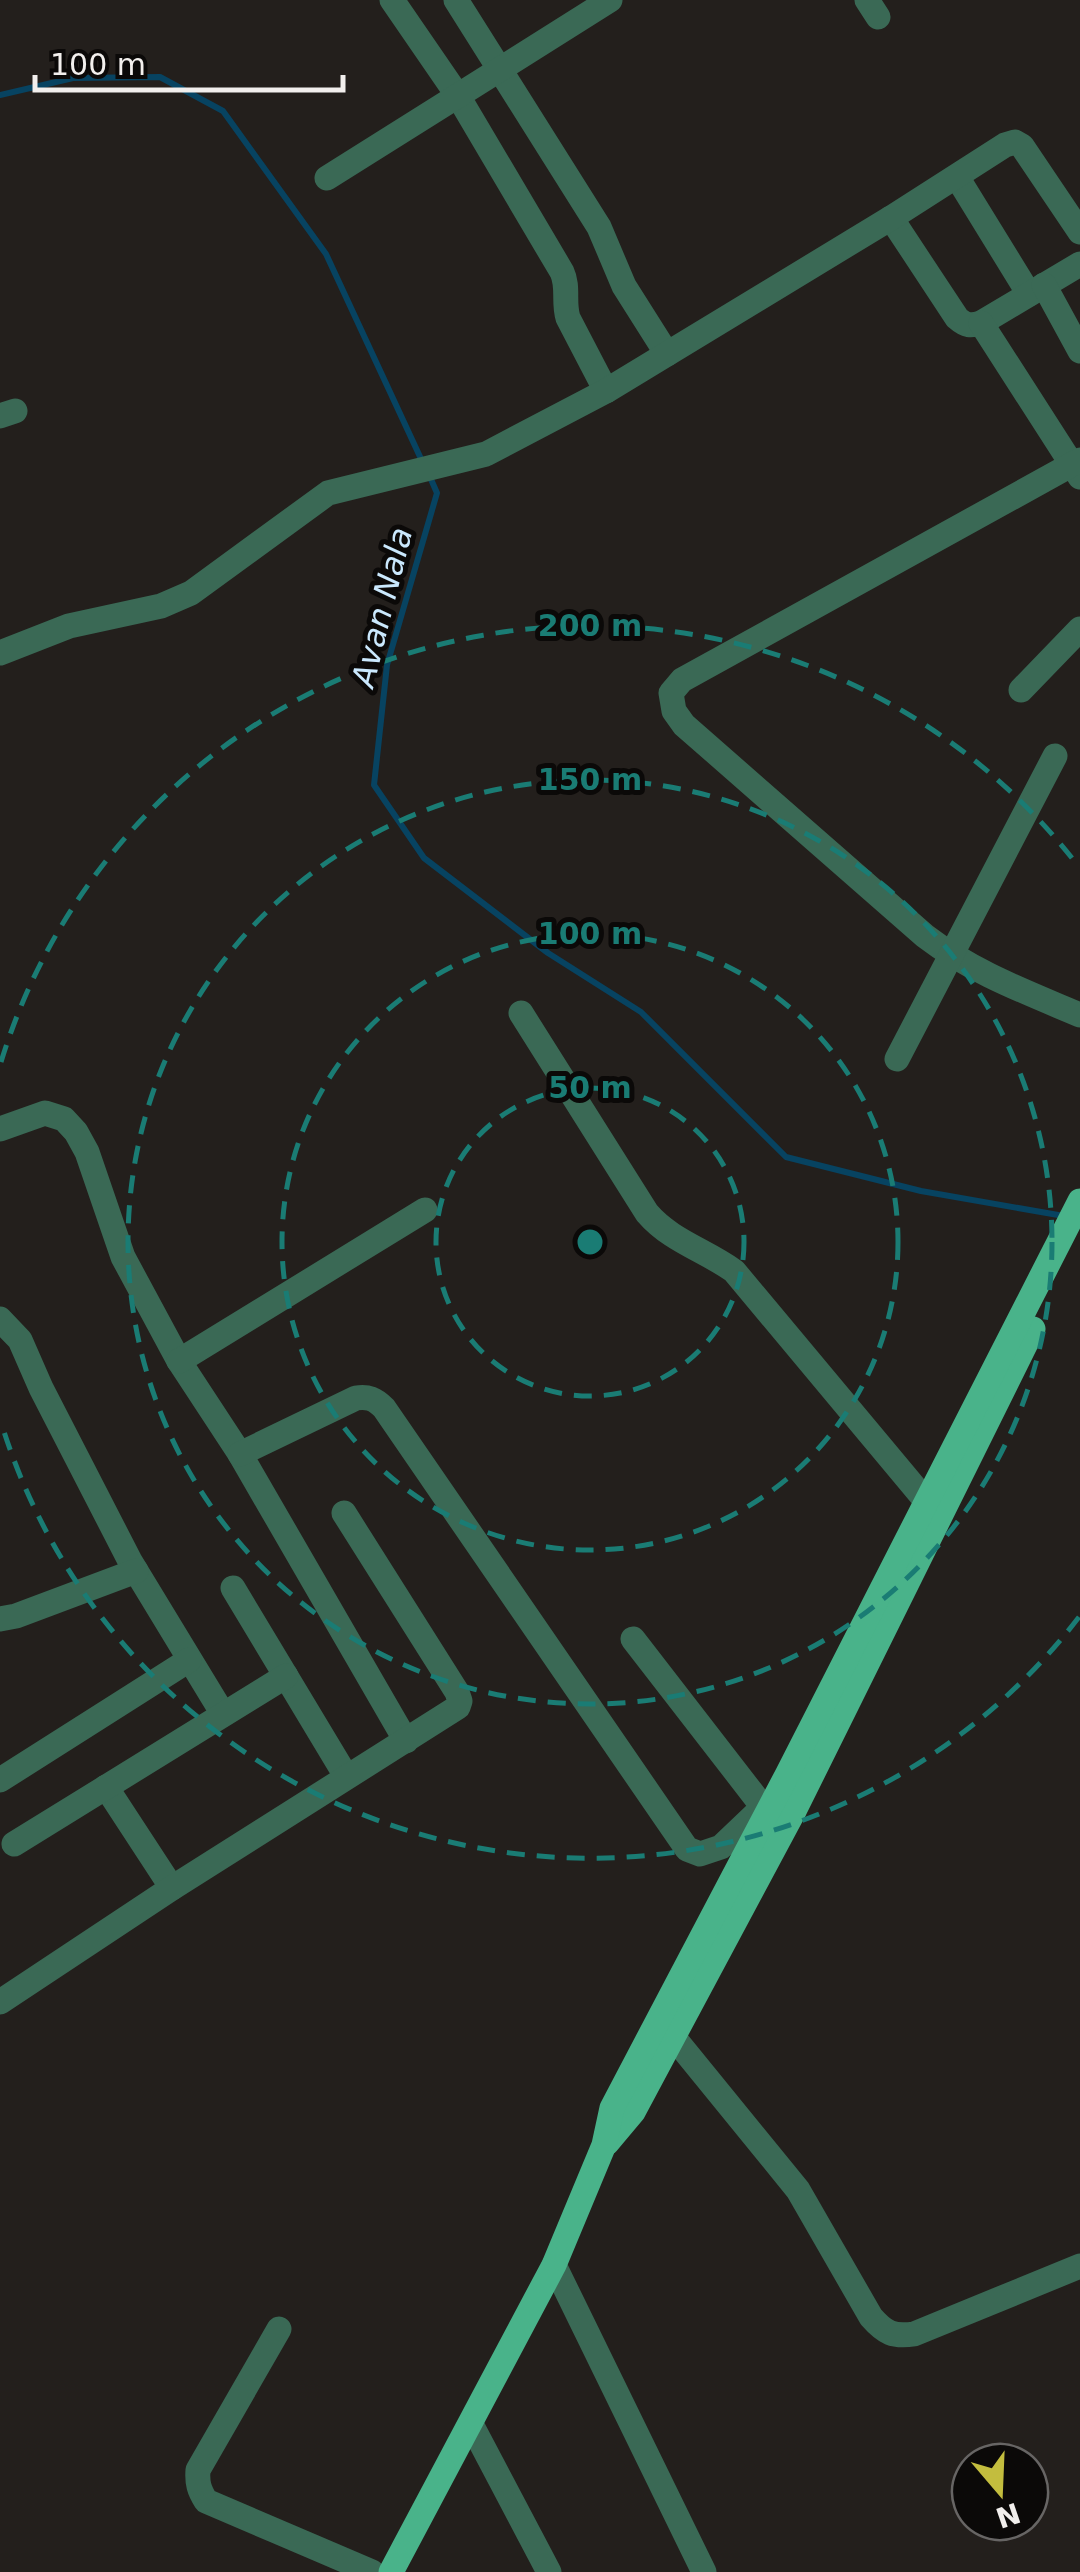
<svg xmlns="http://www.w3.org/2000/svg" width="1080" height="2572" font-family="'DejaVu Sans',sans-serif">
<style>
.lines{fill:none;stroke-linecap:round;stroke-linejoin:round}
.stream{stroke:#074361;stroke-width:6}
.minor{stroke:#3a6955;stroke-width:25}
.major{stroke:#49b38a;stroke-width:25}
.ring{fill:none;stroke:#1a7c74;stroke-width:5;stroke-dasharray:18 12}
.labels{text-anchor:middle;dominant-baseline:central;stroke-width:10;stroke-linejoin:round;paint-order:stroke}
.water-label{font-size:32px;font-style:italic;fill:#cae8fd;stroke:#0b0908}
.centre{fill:#1a7c74;stroke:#0b0908;stroke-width:5}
.ring-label{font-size:30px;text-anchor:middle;font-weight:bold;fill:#1a7c74;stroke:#0b0908;stroke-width:10;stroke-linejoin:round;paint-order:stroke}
</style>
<rect width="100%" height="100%" fill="#231f1c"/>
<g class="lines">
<g class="stream">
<polyline points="0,95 73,78 160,77 223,111 326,254 422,461"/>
<polyline points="430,477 437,493 387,665 374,785 424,858 548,953 641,1012 786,1157 921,1191 1064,1216"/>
</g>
<g class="minor">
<path d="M392 0 458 96 562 272C569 287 563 302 568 318L606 391"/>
<polyline points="456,0 599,227 624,286 667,354"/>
<polyline points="867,0 878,17"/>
<polyline points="957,177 1029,294"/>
<polyline points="327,178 610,0"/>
<path d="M891 218 957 318C966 326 971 326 981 323L1080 264"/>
<polyline points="1044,285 1080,351"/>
<polyline points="981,323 1080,477"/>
<polyline points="0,416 15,411"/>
<path d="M1080 460 682 680 671 693 674 711 684 725 925 936C972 972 1026 992 1080 1015"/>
<polyline points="0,653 69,626 161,606 191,593 328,493 486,454 606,391 891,218 1005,145 1015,142 1022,146 1080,232"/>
<polyline points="1021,690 1080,629"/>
<path d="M521 1013 647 1213C671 1241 705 1250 734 1271L926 1501"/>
<polyline points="897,1059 1055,756"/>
<polyline points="0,1129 45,1113 64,1119 76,1132 87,1152 123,1257 179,1361 240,1454 406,1741"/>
<polyline points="0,1319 20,1340 41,1388 130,1561 223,1714"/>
<polyline points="179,1361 425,1210"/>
<path d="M240 1454 356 1398C368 1396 375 1399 384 1408L687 1849 700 1854 721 1847 763 1807"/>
<polyline points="233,1588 346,1776"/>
<polyline points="0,1619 16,1616 136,1571"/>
<polyline points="633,1639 763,1807 772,1815"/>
<polyline points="0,1780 189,1660"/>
<polyline points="106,1787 172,1888"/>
<polyline points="14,1844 286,1676"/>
<polyline points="0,2002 172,1888 458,1707 460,1701 457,1692 344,1513"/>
<path d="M662 2023 798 2190 871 2317C885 2333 893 2337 914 2334L1080 2266"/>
<polyline points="554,2265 704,2572"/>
<path d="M279 2329 198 2470C197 2483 199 2490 206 2501L372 2572"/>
<polyline points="471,2424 549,2572"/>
</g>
<g class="major">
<polyline points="607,2143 633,2112 795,1809 1033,1329"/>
<polyline points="391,2572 554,2265 604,2145 612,2108 787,1775 1080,1201"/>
</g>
</g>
<g class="ring">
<circle cx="590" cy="1242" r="154"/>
<circle cx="590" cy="1242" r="308"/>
<circle cx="590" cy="1242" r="462"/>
<path d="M1079 1617A616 616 0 0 1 1 1422M1 1062A616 616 0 0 1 1079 867"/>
</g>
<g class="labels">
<g class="water-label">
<text transform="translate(382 607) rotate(-76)">Avan Nala</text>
</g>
</g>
<circle cx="590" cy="1242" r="15" class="centre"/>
<g class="ring-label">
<text x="590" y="636">200 m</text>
<text x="590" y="790">150 m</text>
<text x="590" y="944">100 m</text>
<text x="590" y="1098">50 m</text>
</g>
<g transform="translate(1000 2492) rotate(161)"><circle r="48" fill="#0b0908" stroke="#676564" stroke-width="2.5"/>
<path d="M0-8L18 38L0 25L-18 38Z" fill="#c3bd3e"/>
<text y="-15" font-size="28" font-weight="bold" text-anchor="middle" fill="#f2efed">N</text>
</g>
<path d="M35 75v15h308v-15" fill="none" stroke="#f2efed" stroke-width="5"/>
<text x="50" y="75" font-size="30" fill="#f2efed" stroke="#0b0908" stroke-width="8" paint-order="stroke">100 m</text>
</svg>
